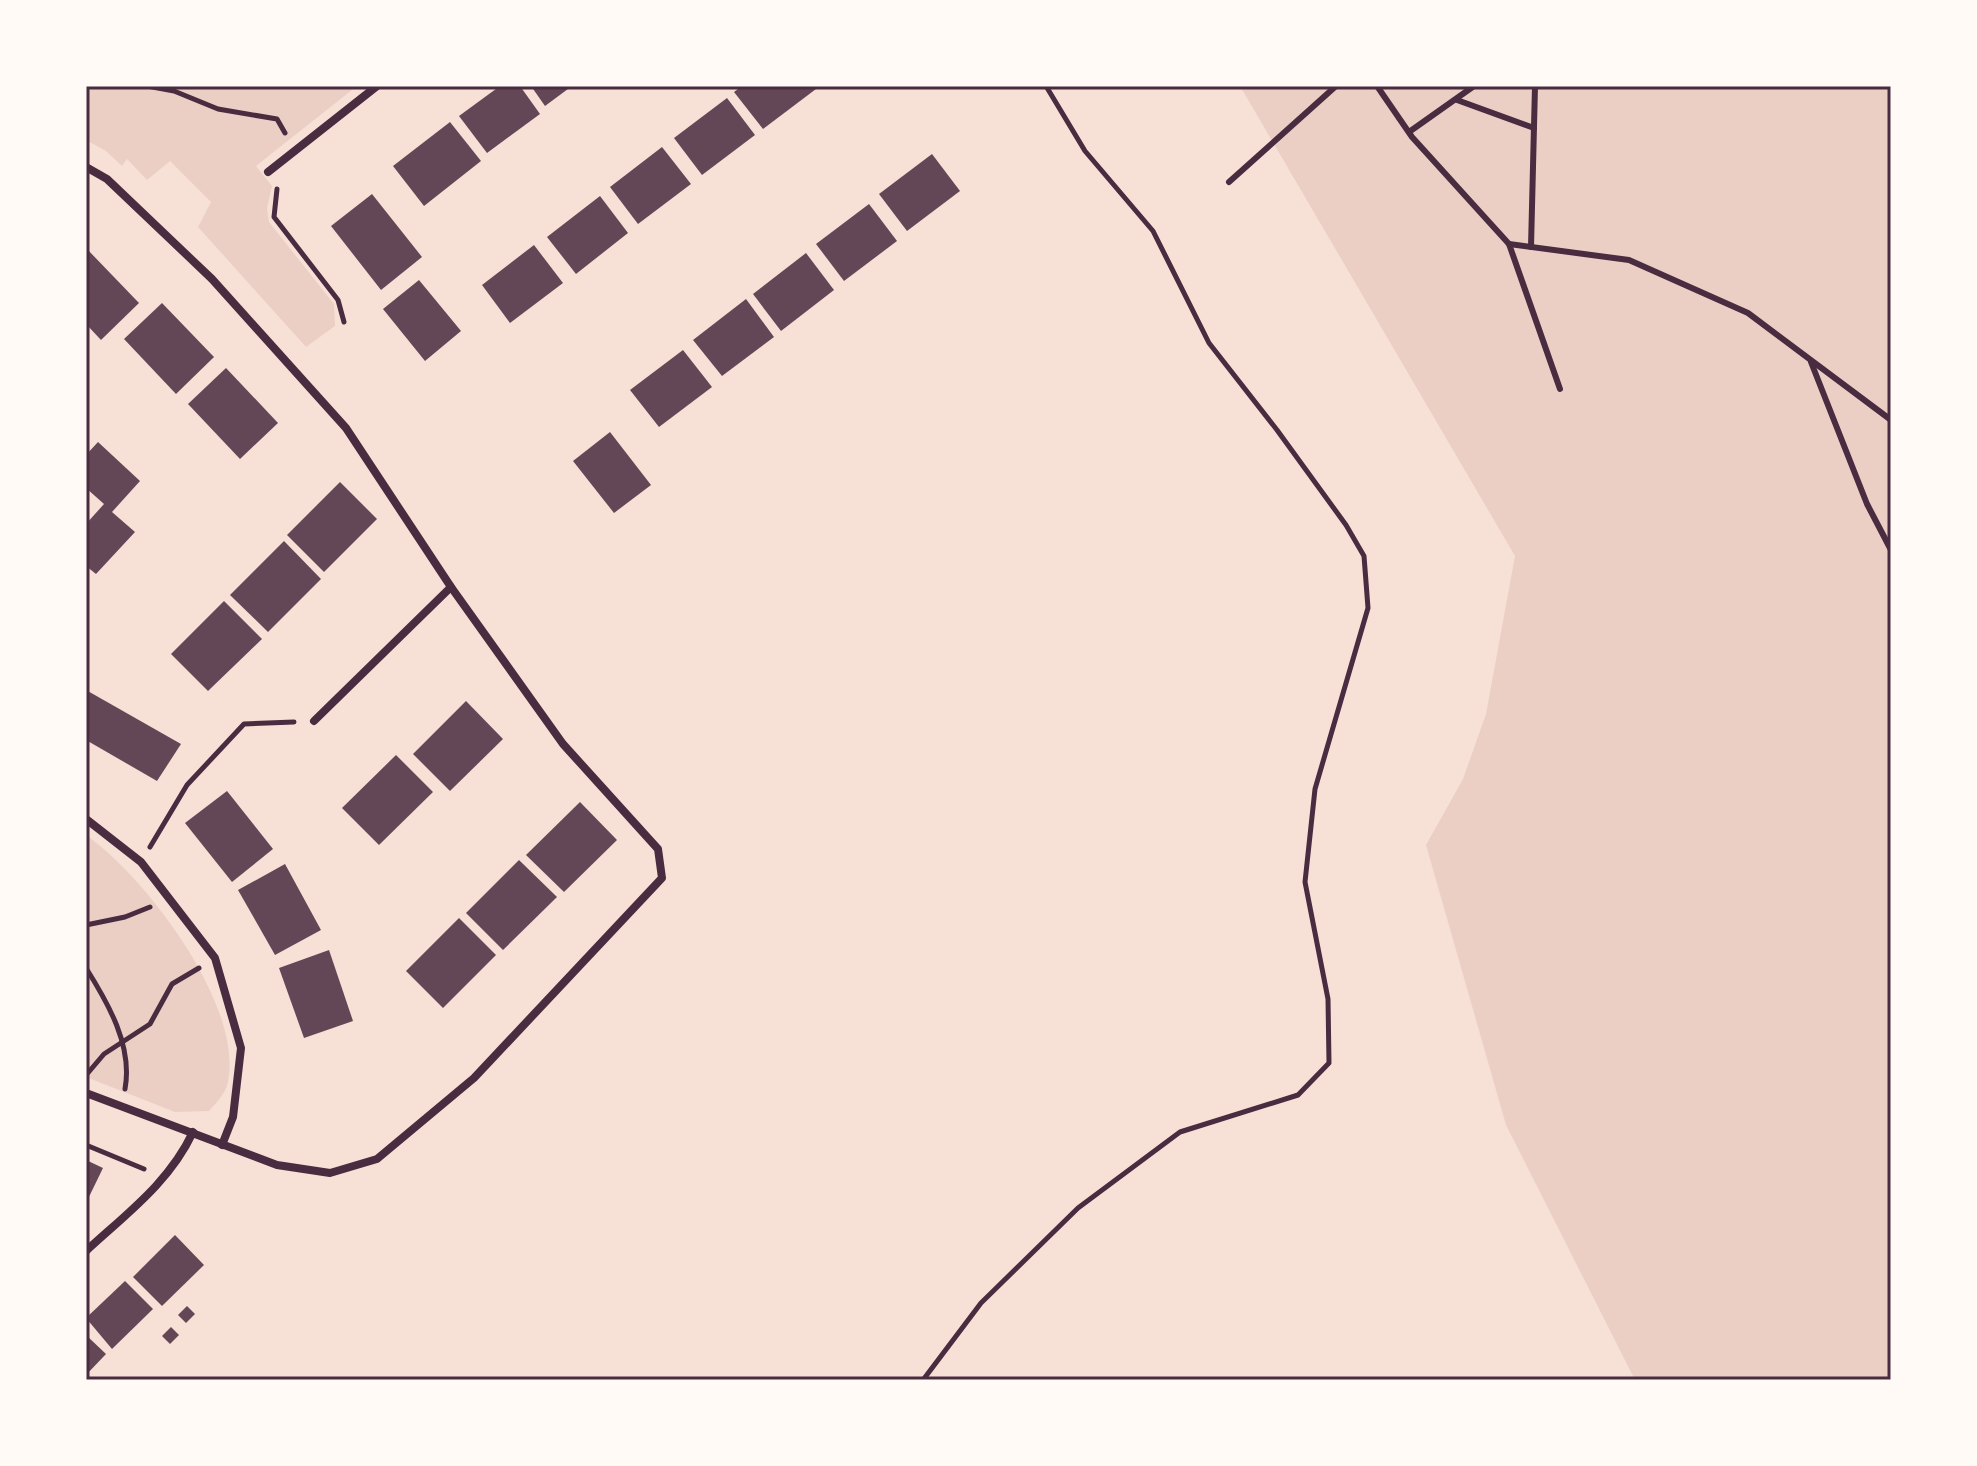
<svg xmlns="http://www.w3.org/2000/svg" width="1977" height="1466" font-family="Inter,sans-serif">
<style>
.green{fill:#ebcfc5}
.building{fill:#644757}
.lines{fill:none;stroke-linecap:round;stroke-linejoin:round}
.path{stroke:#4a2c40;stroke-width:5}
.service{stroke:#4a2c40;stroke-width:6}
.minor{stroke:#4a2c40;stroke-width:8}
.neatline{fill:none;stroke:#4a2c40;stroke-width:3}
</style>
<rect width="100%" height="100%" fill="#f7e1d7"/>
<g class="green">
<polygon points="86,86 357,86 256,166 272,186 267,208 269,222 334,304 335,326 306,347 198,227 211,202 170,161 147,180 127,159 122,166 106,151 86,140"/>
<polygon points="1240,86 1891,86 1891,1380 1635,1380 1506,1125 1426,845 1463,779 1486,714 1515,556"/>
<path d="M86 835C146 877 247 1009 227 1086 224 1095 215 1104 209 1111L175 1112 86 1077Z"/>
</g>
<g class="building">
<polygon points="500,86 520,86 540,114 487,153 459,116"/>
<polygon points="531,86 572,86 545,106"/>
<polygon points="742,86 813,86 816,89 763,129 734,92"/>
<polygon points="727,98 755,135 702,175 674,138"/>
<polygon points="450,122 481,161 424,206 393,166"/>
<polygon points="662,147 691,184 638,224 610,187"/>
<polygon points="932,154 960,191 907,231 879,194"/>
<polygon points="372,194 422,257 381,290 331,226"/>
<polygon points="600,196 628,233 576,274 547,237"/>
<polygon points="869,204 897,241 844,281 816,244"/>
<polygon points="534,245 563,283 510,323 482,285"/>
<polygon points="86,248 139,303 101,340 86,324"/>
<polygon points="806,253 834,290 781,331 753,294"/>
<polygon points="419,280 461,331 425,361 383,309"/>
<polygon points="746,299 774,337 722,376 693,340"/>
<polygon points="162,303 214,357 176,394 124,339"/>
<polygon points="683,350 712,387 659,427 630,390"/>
<polygon points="226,368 278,423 240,459 188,404"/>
<polygon points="610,432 651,485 614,513 573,461"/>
<polygon points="98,442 140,481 112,512 135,532 96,574 86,566 86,524 104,504 86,488 86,455"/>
<polygon points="340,482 377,519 324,572 287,535"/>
<polygon points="284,541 321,579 268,632 230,595"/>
<polygon points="224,601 262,639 208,691 171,654"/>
<polygon points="86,690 181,744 157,781 86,740"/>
<polygon points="466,701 503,739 450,791 413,754"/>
<polygon points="396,755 433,792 379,845 342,808"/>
<polygon points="227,791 273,849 232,882 185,823"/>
<polygon points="580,802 617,840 564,892 526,855"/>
<polygon points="519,860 557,897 503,950 466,913"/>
<polygon points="285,864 321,930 275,955 238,890"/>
<polygon points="459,918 496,955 443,1008 406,971"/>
<polygon points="329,950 353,1021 304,1038 279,968"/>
<polygon points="86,1160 103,1168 86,1203"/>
<polygon points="175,1235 204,1265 162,1306 133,1277"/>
<polygon points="125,1281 153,1309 112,1349 86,1318"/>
<polygon points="187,1306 195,1314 186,1323 178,1315"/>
<polygon points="171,1327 179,1335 170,1344 162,1336"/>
<polygon points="86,1335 106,1354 86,1375"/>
</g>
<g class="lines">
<g class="path">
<polyline points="147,86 174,91 218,109 277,119 285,133"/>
<polyline points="277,189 274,217 338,300 344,322"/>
<polyline points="150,847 187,785 244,724 294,722"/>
<polyline points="86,925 125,917 150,907"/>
<path d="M86 968C108 1003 133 1046 125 1089"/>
<polyline points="87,1074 104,1054 150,1024 172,984 199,968"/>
<polyline points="86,1145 144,1169"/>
<polyline points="923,1380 981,1303 1078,1208 1180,1132 1298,1095 1329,1063 1328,999 1305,882 1315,789 1368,608 1364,556 1346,525 1277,430 1209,343 1153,231 1085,151 1046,86"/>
</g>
<g class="service">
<polyline points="1377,86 1412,137 1509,244 1560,389"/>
<polyline points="1457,100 1534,128"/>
<polyline points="1409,132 1474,86"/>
<polyline points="1229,182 1336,86"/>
<polyline points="1509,244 1629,260 1748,313 1891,420"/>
<polyline points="1531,247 1535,86"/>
<polyline points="1811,362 1867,504 1891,550"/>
</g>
<g class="minor">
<polyline points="86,167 107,179 212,279 346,428 451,587 563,744 658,849 662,878 474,1078 377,1159 330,1173 277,1165 86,1093"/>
<polyline points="268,172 377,86"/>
<polyline points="314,721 451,587"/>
<polyline points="86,819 141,862 215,958 241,1048 233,1117 222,1145"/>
<path d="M86 1251C126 1214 169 1183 193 1132"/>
</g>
</g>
<rect width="1977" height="1466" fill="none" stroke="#fffaf5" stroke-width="176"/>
<rect x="88" y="88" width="1801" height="1290" class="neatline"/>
</svg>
